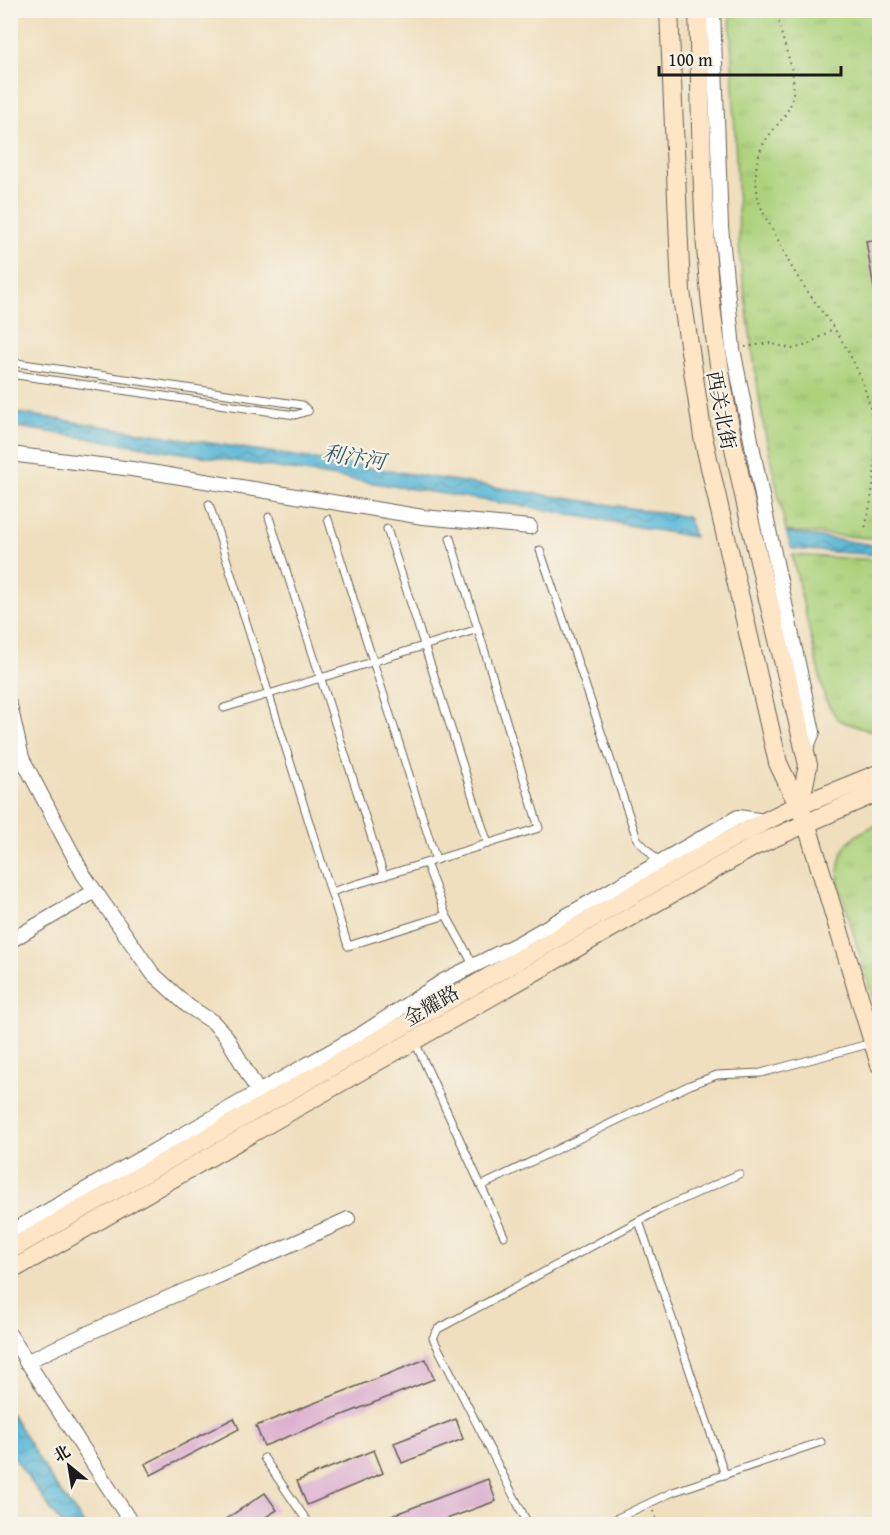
<svg xmlns="http://www.w3.org/2000/svg" width="890" height="1535" font-family="'Gentium Book Plus','Noto Serif SC',serif">
<style>
.grass{fill:url(#grass-tufts);stroke:#64774c;stroke-width:1.5}
.water{fill:url(#water-waves);stroke:#3a6a7a;stroke-width:1.5}
.building{fill:#ddb2d1}
.lines{fill:none;stroke-linecap:round;stroke-linejoin:round}
.lane-casing{stroke:#666055;stroke-width:9}
.street-casing{stroke:#666055;stroke-width:16}
.secondary-casing{stroke:#666055;stroke-width:20}
.path{stroke:#666055;stroke-width:2;stroke-dasharray:1.5 4.5;stroke-linecap:butt}
.lane{stroke:#fff;stroke-width:7}
.street{stroke:#fff;stroke-width:14}
.secondary{stroke:#fde5c5;stroke-width:18}
.labels{text-anchor:middle;dominant-baseline:central;stroke-width:4.5;stroke-linejoin:round;paint-order:stroke}
.street-label{font-size:20px;fill:#1c1c1c;stroke:#f7f3e8}
.water-label{font-size:21px;font-style:italic;fill:#345a67;stroke:#f7f3e8}
</style>
<defs>
<pattern id="grass-tufts" width="24" height="20" patternUnits="userSpaceOnUse" patternTransform="scale(1.5)"><rect width="24" height="20" fill="#acd27c"/><path d="M3 7l-1-3M5 7V3M7 7l1-3M15 17l-1-3M17 17v-4M19 17l1-3" fill="none" stroke="#93b46b"/></pattern>
<pattern id="water-waves" width="16" height="10" patternUnits="userSpaceOnUse" patternTransform="scale(1.5)"><rect width="16" height="10" fill="#59b8d8"/><path d="M0 5q4-4 8 0t8 0" fill="none" stroke="#4995ae"/></pattern>
</defs>
<rect width="100%" height="100%" fill="#f7f3e8"/>
<filter id="ink" filterUnits="userSpaceOnUse"><feTurbulence type="fractalNoise" baseFrequency=".0167" numOctaves="2"/><feDisplacementMap in="SourceGraphic" scale="12" xChannelSelector="R" yChannelSelector="G"/><feConvolveMatrix kernelMatrix="1 2 1 2 8 2 1 2 1" color-interpolation-filters="sRGB"/></filter>
<filter id="wash" filterUnits="userSpaceOnUse"><feTurbulence type="fractalNoise" baseFrequency=".008" numOctaves="4" result="noise"/><feDisplacementMap in="SourceGraphic" scale="24" xChannelSelector="R" yChannelSelector="G"/><feGaussianBlur stdDeviation="1.35" result="paint"/><feColorMatrix in="noise" values="0 0 0 0 0 0 0 0 0 0 0 0 0 0 0 0 0 1.4 0 .05"/><feComposite in="paint" operator="in"/></filter>
<g filter="url(#wash)">
<rect width="100%" height="100%" fill="#efdfbe"/>
<g class="grass">
<polygon points="730,11 879,11 879,539 786,531 762,418 740,260"/>
<polygon points="792,555 879,560 879,729 871,732 838,720 825,699"/>
<path d="M879 824V1020L838 881C838 846 849 836 879 824Z"/>
</g>
<g class="water">
<polygon points="11,412 688,517 694,537 546,510 11,426"/>
<polygon points="786,532 879,546 879,555 792,549"/>
<polygon points="11,1413 53,1482 84,1524 61,1524 11,1453"/>
</g>
<g id="blocks">
<g class="building">
<polygon points="874,240 879,265 879,289 874,289 866,241"/>
<polygon points="426,1359 434,1379 264,1446 256,1426"/>
<polygon points="234,1418 239,1429 151,1475 145,1464"/>
<polygon points="456,1419 463,1439 402,1463 394,1443"/>
<polygon points="374,1450 383,1473 307,1505 297,1481"/>
<polygon points="488,1479 496,1501 433,1524 391,1524 388,1517"/>
<polygon points="265,1493 277,1510 255,1524 218,1524"/>
</g>
</g>
</g>
<g filter="url(#ink)">
<use href="#blocks" fill-opacity="0" stroke="#666055" stroke-width="1.5"/>
<g class="lines">
<g class="lane-casing">
<g id="lane">
<polyline points="10,362 302,405 308,411"/>
<polyline points="10,374 295,415 308,411"/>
<polyline points="209,504 348,946 446,915 474,966"/>
<polyline points="269,517 384,876"/>
<polyline points="328,519 436,860"/>
<polyline points="387,529 488,844"/>
<polyline points="540,550 637,839 659,862"/>
<polyline points="224,708 478,629"/>
<polyline points="426,863 446,915"/>
<polyline points="331,892 539,828 450,538"/>
<polyline points="415,1042 504,1236"/>
<polyline points="481,1186 690,1085 717,1075 761,1073 872,1043"/>
<polyline points="639,1221 725,1475"/>
<polyline points="264,1458 309,1524"/>
<polyline points="528,1524 433,1338 438,1329 659,1210 739,1174"/>
<polyline points="605,1524 673,1492 821,1442"/>
</g>
</g>
<g class="street-casing">
<g id="street">
<polyline points="713,10 721,227 733,349 767,521 813,732 805,751"/>
<polyline points="10,454 132,469 423,517 530,527"/>
<polyline points="10,705 22,758 83,874 153,974 188,1006 213,1022 226,1036 263,1100"/>
<polyline points="10,941 95,891"/>
<polyline points="10,1232 363,1033 443,981 519,943 738,817 765,821"/>
<polyline points="10,1335 132,1524"/>
<path d="M26 1362C132 1311 241 1268 348 1219"/>
</g>
</g>
<g class="secondary-casing">
<g id="secondary">
<polyline points="669,10 681,291 703,437 778,763 806,822 880,1065"/>
<path d="M698 10C702 126 700 244 718 358 739 495 777 630 808 765L800 805"/>
<polyline points="10,1250 738,835 786,811 880,773"/>
<polyline points="10,1271 755,846 880,791"/>
</g>
</g>
<g class="path">
<path d="M778 10C778 41 799 68 792 99 789 113 779 122 771 133 755 152 754 173 758 197 761 213 774 231 781 246 795 278 816 302 835 330 879 396 883 453 865 529"/>
<polyline points="745,347 769,343 792,349 807,345 834,328"/>
<polyline points="653,1511 659,1524"/>
</g>
<use href="#lane" class="lane"/>
<use href="#street" class="street"/>
<use href="#secondary" class="secondary"/>
</g>
</g>
<g class="labels">
<g class="street-label">
<text transform="translate(722 410) rotate(79)">西关北街</text>
<text transform="translate(431 1005) rotate(-30)">金耀路</text>
</g>
<g class="water-label">
<text transform="translate(354 457) rotate(9)">利汴河</text>
</g>
</g>
<rect width="890" height="1535" fill="none" stroke="#f7f3e8" stroke-width="36"/>
<g transform="translate(69 1466) rotate(330)" stroke="#f7f3e8" stroke-width="4.5" paint-order="stroke">
<path d="M0-4.5L10 22L0 15L-10 22Z" fill="#1c1c1c"/>
<text y="-9" font-size="16" font-weight="bold" text-anchor="middle" fill="#1c1c1c">北</text>
</g>
<path d="M659 66v9h182v-9" fill="none" stroke="#1c1c1c" stroke-width="3"/>
<text x="668" y="66" font-size="18" fill="#1c1c1c" stroke="#f7f3e8" stroke-width="4.5" paint-order="stroke">100 m</text>
</svg>
